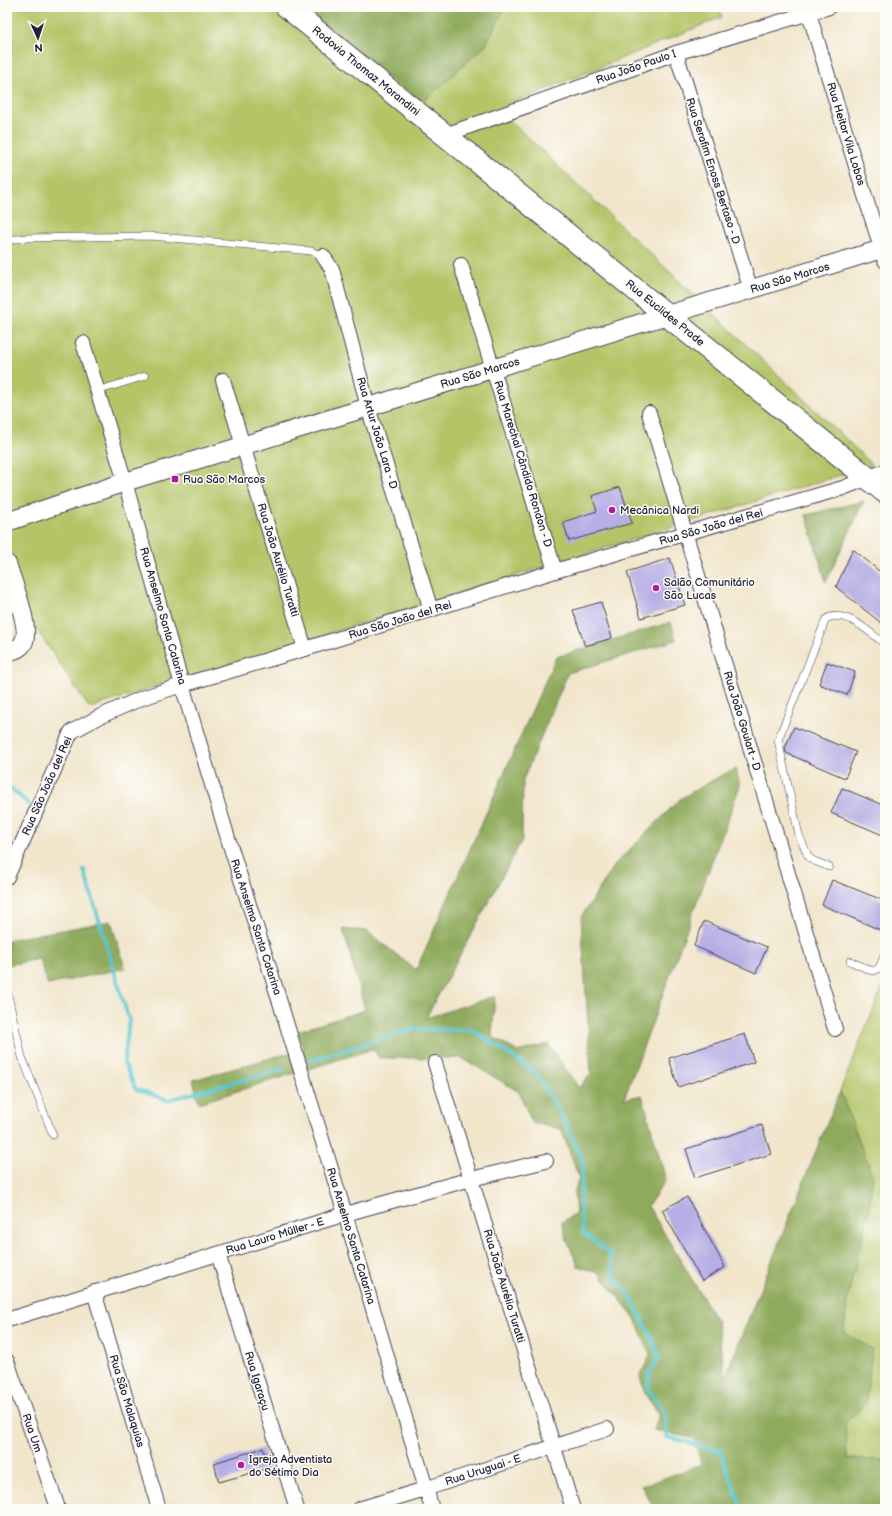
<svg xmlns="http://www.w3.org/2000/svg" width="892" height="1516" font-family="'Balsamiq Sans',sans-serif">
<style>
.green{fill:#b4c568;stroke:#6b7452}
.forest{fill:#8faa5c;stroke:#58664c}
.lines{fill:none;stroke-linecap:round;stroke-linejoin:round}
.stream{stroke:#57c5ce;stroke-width:4}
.building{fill:#b6aee5}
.service-casing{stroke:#413f50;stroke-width:8}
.minor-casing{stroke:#413f50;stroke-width:16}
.tertiary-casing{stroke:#413f50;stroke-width:20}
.primary-casing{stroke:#413f50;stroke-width:24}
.service{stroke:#fff;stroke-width:7}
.minor{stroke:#fff;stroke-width:14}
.tertiary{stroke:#fff;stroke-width:18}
.primary{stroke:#fff;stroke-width:22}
.poi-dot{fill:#b5179e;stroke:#fdfcf7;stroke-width:1.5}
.labels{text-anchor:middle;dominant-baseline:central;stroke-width:3;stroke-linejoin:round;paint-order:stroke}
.street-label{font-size:11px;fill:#22223b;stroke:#fdfcf7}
.poi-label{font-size:11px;fill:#22223b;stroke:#fdfcf7;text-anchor:start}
</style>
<rect width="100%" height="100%" fill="#fdfcf7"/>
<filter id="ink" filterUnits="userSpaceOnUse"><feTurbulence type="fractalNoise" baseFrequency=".025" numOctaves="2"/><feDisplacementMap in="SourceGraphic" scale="8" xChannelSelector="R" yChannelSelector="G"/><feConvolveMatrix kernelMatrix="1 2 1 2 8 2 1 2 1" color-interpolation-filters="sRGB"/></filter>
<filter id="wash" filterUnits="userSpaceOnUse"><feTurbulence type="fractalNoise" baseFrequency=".012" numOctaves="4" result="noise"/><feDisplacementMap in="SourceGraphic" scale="16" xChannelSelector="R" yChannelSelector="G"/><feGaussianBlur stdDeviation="0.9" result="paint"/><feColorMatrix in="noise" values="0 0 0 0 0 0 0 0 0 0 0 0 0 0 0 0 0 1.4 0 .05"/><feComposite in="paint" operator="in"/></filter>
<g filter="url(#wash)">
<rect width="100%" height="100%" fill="#f1e5ca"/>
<g class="green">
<polygon points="7,7 341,7 485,46 505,7 719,7 722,17 498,109 873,465 89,708 7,585"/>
<polygon points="885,981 885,1460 847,1459 845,1423 866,1403 844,1333 847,1299 868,1214 873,1177 840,1091"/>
</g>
<g class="forest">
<polygon points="301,7 505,7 485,46 422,103"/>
<polygon points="864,501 826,582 806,515"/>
<polygon points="671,622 676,640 568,673 523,780 522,840 426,1018 495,996 492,1036 518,1052 548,1044 579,1088 591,1073 581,917 617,862 680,799 722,775 736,769 740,786 624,1099 642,1095 666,1180 648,1206 717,1321 725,1377 840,1091 873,1177 868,1214 847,1299 844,1333 872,1349 866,1403 845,1423 847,1459 885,1460 885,1509 655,1509 641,1486 701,1465 695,1439 654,1430 659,1414 645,1394 640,1377 650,1354 634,1317 599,1273 578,1266 567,1240 562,1222 576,1213 574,1193 579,1178 561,1129 532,1123 519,1092 462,1058 379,1058 373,1049 199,1103 193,1080 303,1049 298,1031 365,1010 343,929 367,931 416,970 556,657"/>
<polygon points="111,921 125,968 48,985 39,959 7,965 7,940"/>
</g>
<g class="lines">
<g class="stream">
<polyline points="7,785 30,805"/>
<polyline points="84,870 129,1020 124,1063 136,1089 168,1100 284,1069"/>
<path d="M311 1060 414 1029 473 1030 534 1071 562 1116 583 1161 580 1206 583 1233 610 1253 614 1277 629 1295 651 1336 659 1358 649 1374 648 1390C665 1409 667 1411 667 1437L720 1451 742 1509"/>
</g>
</g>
<g id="blocks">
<g class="building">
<polygon points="620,487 632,523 569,541 563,522 597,511 592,496"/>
<polygon points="853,549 885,576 885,626 836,587"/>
<polygon points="670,558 685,605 641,618 627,572"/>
<polygon points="601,602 612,638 585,646 573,610"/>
<polygon points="827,662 855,672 847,695 819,684"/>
<polygon points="794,727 856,752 845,778 786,753 785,748"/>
<polygon points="842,788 885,806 885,836 831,813"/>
<polygon points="832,880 885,901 885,932 822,905"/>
<polygon points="704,921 767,947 756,973 694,946"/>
<polygon points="745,1034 754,1062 678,1087 669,1058"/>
<polygon points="762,1125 771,1154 695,1178 686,1149"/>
<polygon points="687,1197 725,1267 702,1281 662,1210"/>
<polygon points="263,1448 269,1468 219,1482 214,1463"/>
</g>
</g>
</g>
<g filter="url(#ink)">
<use href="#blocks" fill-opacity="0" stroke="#413f50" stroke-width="1"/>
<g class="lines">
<g class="service-casing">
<g id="service">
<polyline points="7,240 26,238 151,236 311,251 323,256"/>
<polyline points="97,391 145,376"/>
<path d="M829 867 812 860 808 856 799 835 778 740 826 619C845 608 870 633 885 644"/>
<path d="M850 961 872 971C881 971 882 959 885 952"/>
<polyline points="7,991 22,1057 53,1135"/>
</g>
</g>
<g class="minor-casing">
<g id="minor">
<polyline points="807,7 885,261"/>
<polyline points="676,53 751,290"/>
<polyline points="445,135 676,53 829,7"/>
<polyline points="323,256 332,269 368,407 431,610"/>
<polyline points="461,265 555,571"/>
<polyline points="83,343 125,482 182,685 230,845 270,970 345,1214 432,1509"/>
<polyline points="223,380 305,649"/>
<polyline points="649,413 835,1029"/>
<polyline points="7,877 71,732 101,716 142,698 182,685 305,649 555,571 843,488 885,471"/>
<polyline points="435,1063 573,1509"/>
<polyline points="218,1254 297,1509"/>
<polyline points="94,1292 159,1509"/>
<polyline points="7,1320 345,1214 471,1179 546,1161"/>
<polyline points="7,1361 57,1505"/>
<polyline points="359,1509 425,1489 607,1429"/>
</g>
</g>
<g class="tertiary-casing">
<g id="tertiary">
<polyline points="7,522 125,482 885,248"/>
<path d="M7 564C12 580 32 631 23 643 20 649 13 650 7 652"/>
</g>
</g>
<g class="primary-casing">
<polyline id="primary" points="287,7 885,492"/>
</g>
<use href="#service" class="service"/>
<use href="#minor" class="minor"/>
<use href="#tertiary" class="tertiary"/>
<use href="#primary" class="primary"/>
</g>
</g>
<g class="poi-dot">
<rect x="171" y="475" width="8" height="8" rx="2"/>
<circle cx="612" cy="510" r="4"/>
<circle cx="656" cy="588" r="4"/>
<circle cx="241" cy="1465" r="4"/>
</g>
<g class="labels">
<g class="street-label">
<text transform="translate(636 67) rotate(-19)">Rua João Paulo I</text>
<text transform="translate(366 71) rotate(39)">Rodovia Thomaz Morandini</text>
<text transform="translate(846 134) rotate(73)">Rua Heitor Vila Lobos</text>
<text transform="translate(713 171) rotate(72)">Rua Serafim Enoss Bertaso - D</text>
<text transform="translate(790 278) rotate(-17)">Rua São Marcos</text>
<text transform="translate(665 313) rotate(39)">Rua Euclides Prade</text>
<text transform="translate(480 373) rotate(-17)">Rua São Marcos</text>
<text transform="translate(377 433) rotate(73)">Rua Artur João Lara - D</text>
<text transform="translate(523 464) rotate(73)">Rua Marechal Cândido Rondon - D</text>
<text transform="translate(711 527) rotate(-16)">Rua São João del Rei</text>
<text transform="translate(278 560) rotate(73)">Rua João Aurélio Turatti</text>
<text transform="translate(163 616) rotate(74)">Rua Anselmo Santa Catarina</text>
<text transform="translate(400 620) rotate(-17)">Rua São João del Rei</text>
<text transform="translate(742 721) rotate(73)">Rua João Goulart - D</text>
<text transform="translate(47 786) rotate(-66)">Rua São João del Rei</text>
<text transform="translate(256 927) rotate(72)">Rua Anselmo Santa Catarina</text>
<text transform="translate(275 1236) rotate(-17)">Rua Lauro Müller - E</text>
<text transform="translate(351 1236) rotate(73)">Rua Anselmo Santa Catarina</text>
<text transform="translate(504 1286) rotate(73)">Rua João Aurélio Turatti</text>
<text transform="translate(257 1381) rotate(73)">Rua Igaraçu</text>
<text transform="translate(127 1401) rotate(73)">Rua São Malaquias</text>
<text transform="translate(32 1433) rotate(71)">Rua Um</text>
<text transform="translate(483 1470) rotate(-18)">Rua Uruguai - E</text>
</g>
<g class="poi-label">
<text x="183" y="479">Rua São Marcos</text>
<text x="620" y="510">Mecânica Nardi</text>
<text x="664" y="582">Salão Comunitário<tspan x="664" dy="13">São Lucas</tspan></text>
<text x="249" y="1459">Igreja Adventista<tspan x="249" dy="13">do Sétimo Dia</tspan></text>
</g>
</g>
<rect width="892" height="1516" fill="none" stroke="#fdfcf7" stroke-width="24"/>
<g transform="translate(38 38) rotate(177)" stroke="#fdfcf7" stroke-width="3" paint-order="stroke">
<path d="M0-3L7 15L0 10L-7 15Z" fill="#22223b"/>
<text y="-6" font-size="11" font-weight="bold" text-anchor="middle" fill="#22223b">N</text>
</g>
</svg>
